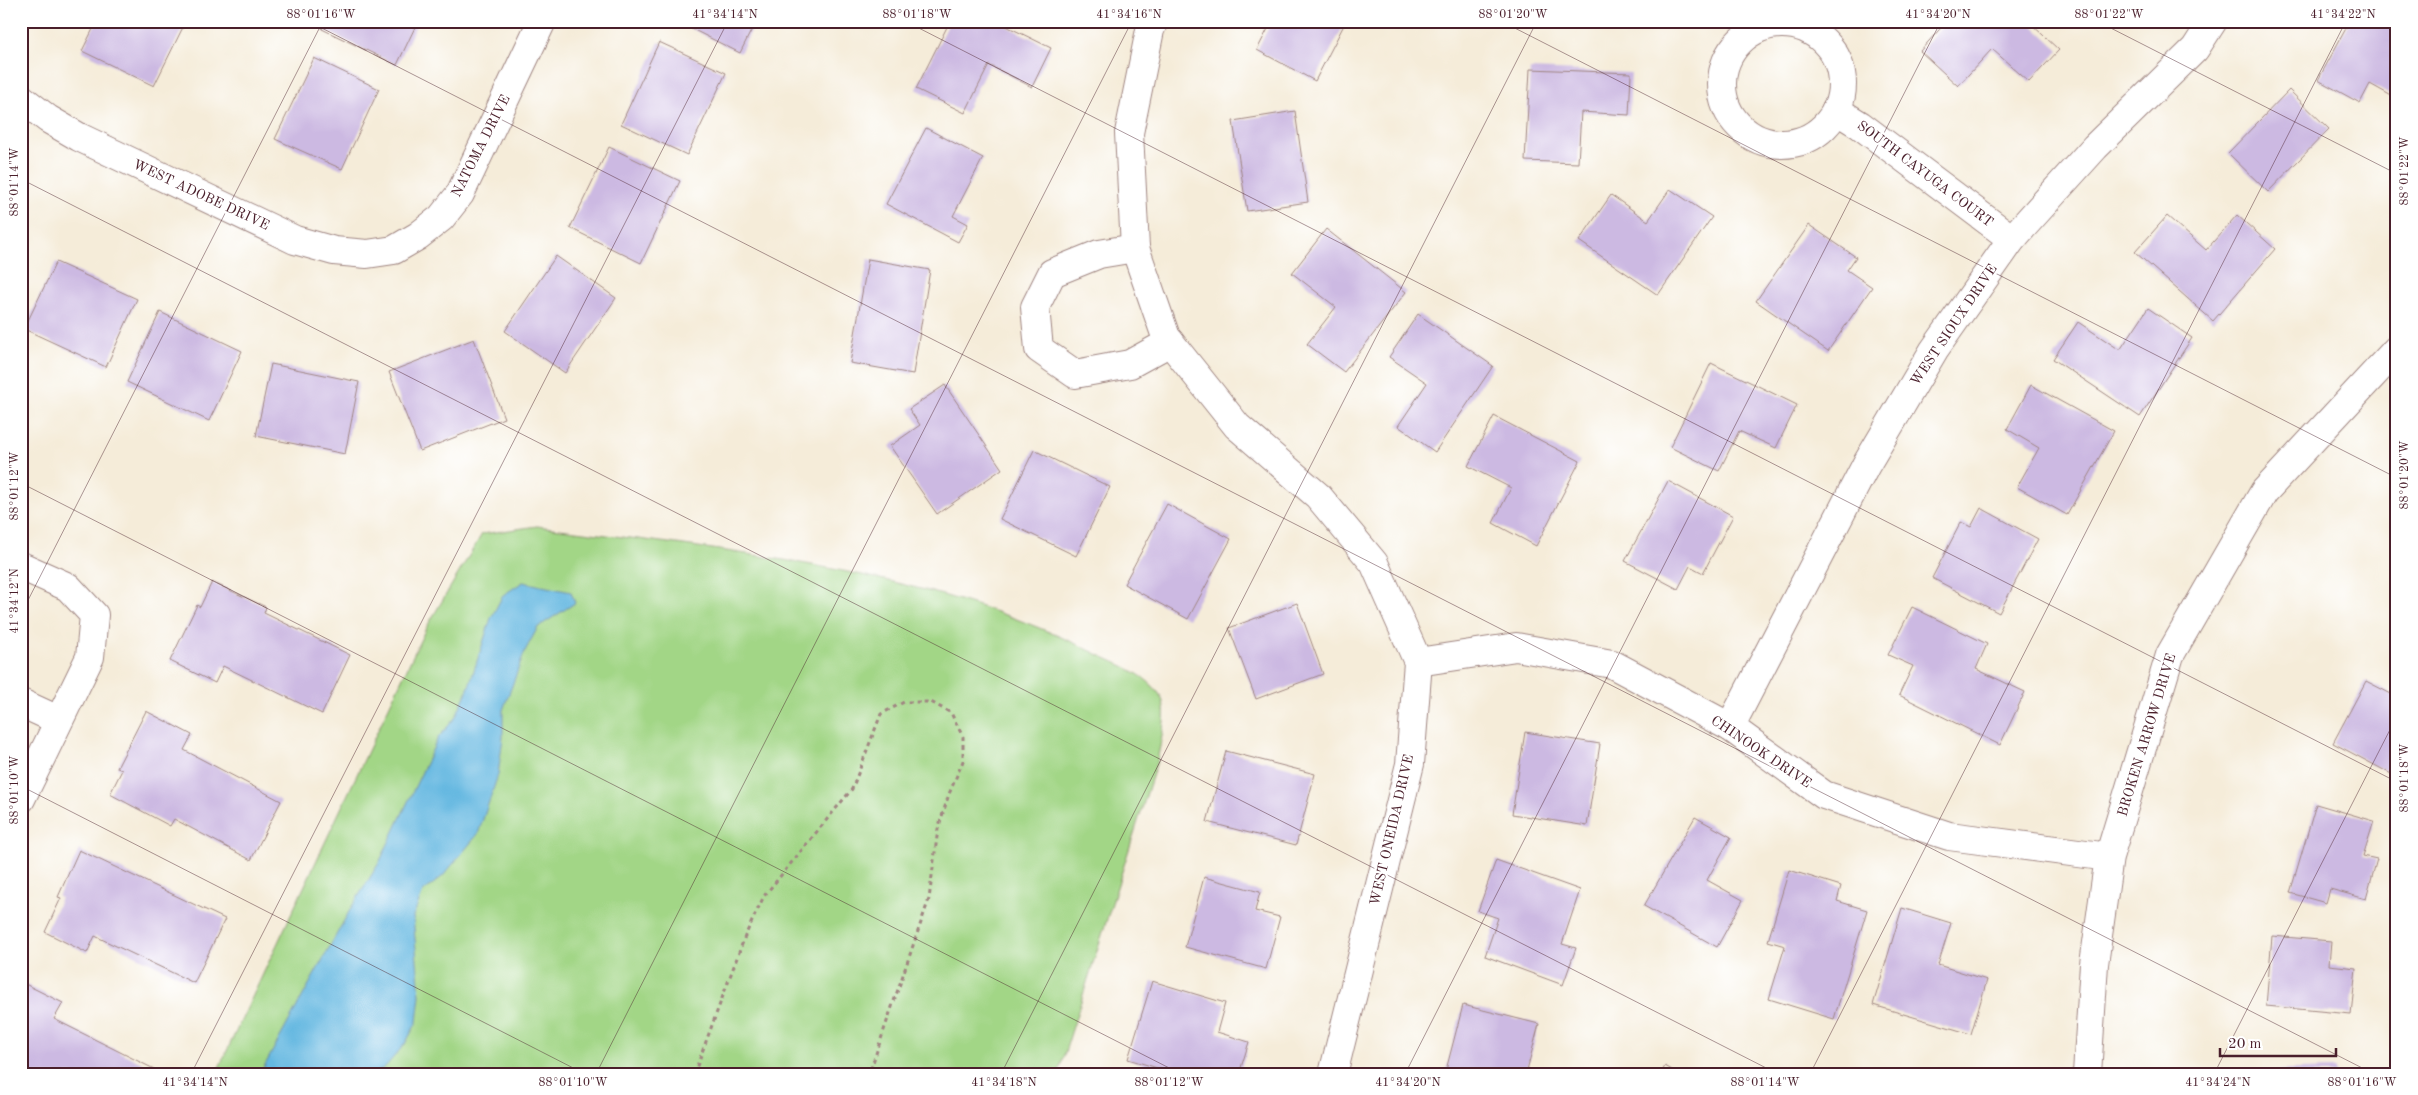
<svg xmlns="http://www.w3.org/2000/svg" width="2418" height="1095" font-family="'Old Standard TT',serif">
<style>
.green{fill:#a2d686;stroke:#767a58}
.water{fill:#65b8e1;stroke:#586c86}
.building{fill:#ccb9e2}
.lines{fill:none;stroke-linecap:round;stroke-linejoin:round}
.minor-casing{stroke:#a08682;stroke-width:30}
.path{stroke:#a08682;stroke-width:3;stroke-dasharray:4 4;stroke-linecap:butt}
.minor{stroke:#fff;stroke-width:28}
.ticks{fill:none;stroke:#4a1f2b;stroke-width:1;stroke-opacity:0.45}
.labels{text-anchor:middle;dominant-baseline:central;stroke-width:5;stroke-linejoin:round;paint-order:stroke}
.street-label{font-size:14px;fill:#4a1f2b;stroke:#fff}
.neatline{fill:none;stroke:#4a1f2b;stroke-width:2}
.ticks-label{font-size:12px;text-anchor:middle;fill:#4a1f2b}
</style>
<rect width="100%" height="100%" fill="#fff"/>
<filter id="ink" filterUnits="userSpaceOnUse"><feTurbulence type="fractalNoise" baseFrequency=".02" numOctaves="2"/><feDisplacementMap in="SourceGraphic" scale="10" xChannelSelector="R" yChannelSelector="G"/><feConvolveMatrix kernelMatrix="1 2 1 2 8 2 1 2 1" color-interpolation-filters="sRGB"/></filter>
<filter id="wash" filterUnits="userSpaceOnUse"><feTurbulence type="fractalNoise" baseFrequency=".0096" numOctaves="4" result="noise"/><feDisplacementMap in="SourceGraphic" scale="20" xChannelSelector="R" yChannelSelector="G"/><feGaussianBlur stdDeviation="1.12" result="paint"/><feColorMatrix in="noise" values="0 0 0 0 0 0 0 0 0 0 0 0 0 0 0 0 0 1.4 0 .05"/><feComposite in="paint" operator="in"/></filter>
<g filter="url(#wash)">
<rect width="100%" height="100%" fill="#f5ecd9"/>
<path class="green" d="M537 526C725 551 926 568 1097 654 1120 665 1145 673 1160 695 1170 710 1160 744 1157 761L1058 1074H216L426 628 482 534Z"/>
<polygon class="water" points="523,582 571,592 575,603 538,627 525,651 503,710 503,737 498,775 478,834 443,876 423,892 413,916 420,995 417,1022 405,1044 386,1066 375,1074 260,1074 351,908 379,863 438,738 455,718 468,689 491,618 503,595"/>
<g id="blocks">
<g class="building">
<polygon points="97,21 186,21 154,86 82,51"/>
<polygon points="326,21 418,21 397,65 322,29"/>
<polygon points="676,21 756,21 740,53"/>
<polygon points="950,21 996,21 1051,48 1032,87 989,65 965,113 916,89"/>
<polygon points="1272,21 1346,21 1315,81 1257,50"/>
<polygon points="1947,21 2028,21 2059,50 2029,82 1992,49 1958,86 1920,51"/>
<polygon points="2350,21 2397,21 2397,99 2370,84 2360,103 2318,80"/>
<polygon points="659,42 726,73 687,155 621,124"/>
<polygon points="314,58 379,89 342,169 275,139"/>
<polygon points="1530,69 1631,73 1629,115 1581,112 1578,163 1525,161"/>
<polygon points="2289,90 2329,129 2268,192 2228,153"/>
<polygon points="1295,111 1308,202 1247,211 1233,121"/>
<polygon points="926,128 983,158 953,216 968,224 958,242 886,204"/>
<polygon points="609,147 680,181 641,263 570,228"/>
<polygon points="1670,189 1712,217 1658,295 1579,241 1611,195 1648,221"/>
<polygon points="2237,215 2275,249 2213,321 2135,252 2167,216 2206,250"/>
<polygon points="1809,225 1856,257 1847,270 1872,287 1828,351 1756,301"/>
<polygon points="1326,229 1406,292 1344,372 1307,344 1336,307 1292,273"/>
<polygon points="556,256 616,298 565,373 505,331"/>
<polygon points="21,258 28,261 21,276"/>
<polygon points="868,259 930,270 913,374 850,363"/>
<polygon points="56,262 137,299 106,367 24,329"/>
<polygon points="2148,308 2192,338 2140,417 2053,359 2078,322 2120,350"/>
<polygon points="160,312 242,351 209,421 127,382"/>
<polygon points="1418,314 1493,366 1435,452 1398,426 1427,383 1389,357"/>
<polygon points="474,339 504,418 420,451 389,372"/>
<polygon points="1711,363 1797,405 1776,448 1739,431 1719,471 1670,447"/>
<polygon points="271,364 359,382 345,454 256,436"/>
<polygon points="945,385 1002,469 937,514 890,446 920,425 909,409"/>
<polygon points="2031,385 2114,431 2067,515 2017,487 2039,448 2007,429"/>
<polygon points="1494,416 1580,461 1536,546 1493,523 1511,488 1468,466"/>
<polygon points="1034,450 1110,487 1076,556 1000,519"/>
<polygon points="1668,481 1733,516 1703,573 1690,566 1678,589 1625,561"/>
<polygon points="1167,504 1231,539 1188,619 1124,584"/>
<polygon points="1981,508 2038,539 1999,613 1932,578 1961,522 1971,527"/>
<polygon points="212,582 266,607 264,613 350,655 322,714 223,666 215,683 170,661 197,605 200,607"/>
<polygon points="1297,603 1323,674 1256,699 1229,628"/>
<polygon points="1912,607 1987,644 1976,669 2025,692 2000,745 1899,695 1913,666 1888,655"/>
<polygon points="2366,681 2397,697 2397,715 2392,724 2397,727 2397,777 2333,743"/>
<polygon points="146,711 192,735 184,750 281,801 251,860 174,819 170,826 110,794 122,770 117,768"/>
<polygon points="1525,732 1600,744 1587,826 1512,814"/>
<polygon points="1226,751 1315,774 1296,845 1207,822"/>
<polygon points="2316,804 2374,821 2363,856 2377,859 2366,899 2330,889 2326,903 2290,893"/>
<polygon points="1695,817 1731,837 1707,880 1743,900 1717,947 1644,906"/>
<polygon points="79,850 225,919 194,983 95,936 87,953 45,932 61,898 58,897"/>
<polygon points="1496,860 1580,890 1562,944 1576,948 1563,985 1485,956 1498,918 1478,911"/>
<polygon points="1789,870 1841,886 1837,901 1867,910 1834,1019 1769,999 1785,946 1768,941"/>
<polygon points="1204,877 1260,892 1255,911 1280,917 1266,969 1185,947"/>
<polygon points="1902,908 1951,923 1938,965 1987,980 1971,1034 1873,1005"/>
<polygon points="2272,936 2331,941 2329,965 2356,968 2351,1014 2266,1006"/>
<polygon points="1152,981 1225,1003 1217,1032 1249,1042 1239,1074 1177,1074 1128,1059"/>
<polygon points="21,982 63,1003 54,1019 154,1069 151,1074 21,1074"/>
<polygon points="1463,1005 1539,1024 1526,1074 1445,1074"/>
<polygon points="1665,1066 1679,1074 1661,1074"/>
<polygon points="2335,1069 2335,1074 2265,1074 2265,1071"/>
</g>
</g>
</g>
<g filter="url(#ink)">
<use href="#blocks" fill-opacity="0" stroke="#a08682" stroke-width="1"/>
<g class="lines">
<g class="minor-casing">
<g id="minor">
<polyline points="1154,21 1150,30 1129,133 1135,248 1166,337 1237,426 1318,496 1374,563 1418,662 1410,764 1333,1074"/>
<circle cx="1782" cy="84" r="60"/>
<polyline points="21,98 48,119 79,137 295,240 334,251 367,254 394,250 418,236 441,218 460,194 542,21"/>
<polyline points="1836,110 1860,125 2012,239"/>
<polyline points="1135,248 1099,254 1052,273 1035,307 1039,349 1075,374 1130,364 1170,342"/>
<polyline points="21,566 68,587 94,615 90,657 21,799"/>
<polyline points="1418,662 1516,647 1612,664 1730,727 1824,795 1949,836 2109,857"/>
<polyline points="21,703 58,720"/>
<polyline points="1730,727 1866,465 1934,350 2012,239 2095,147 2195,49 2213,21"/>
<polyline points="2087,1074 2094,964 2109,857 2170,655 2264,492 2397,349"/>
</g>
</g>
<polyline class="path" points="694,1074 745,936 764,896 852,789 881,714 904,702 931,702 951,713 963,737 963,761 949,794 938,829 929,899 869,1074"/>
<use href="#minor" class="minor"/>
</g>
</g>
<path class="ticks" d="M308 21 2374 1074M905 21 2397 782M1501 21 2397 478M2097 21 2397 174M21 179 1778 1074M21 483 1181 1074M21 614 323 21M21 786 585 1074M191 1074 728 21M596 1074 1132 21M1001 1074 1537 21M1405 1074 1941 21M1810 1074 2346 21M2214 1074 2397 716"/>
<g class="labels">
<g class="street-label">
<text transform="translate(481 146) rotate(-63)">NATOMA DRIVE</text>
<text transform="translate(1925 174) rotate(37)">SOUTH CAYUGA COURT</text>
<text transform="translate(201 195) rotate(25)">WEST ADOBE DRIVE</text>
<text transform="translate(1954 325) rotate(-56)">WEST SIOUX DRIVE</text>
<text transform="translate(2147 735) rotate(-73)">BROKEN ARROW DRIVE</text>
<text transform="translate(1761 752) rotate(34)">CHINOOK DRIVE</text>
<text transform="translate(1392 830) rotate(-77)">WEST ONEIDA DRIVE</text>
</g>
</g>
<rect width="2418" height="1095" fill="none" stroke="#fff" stroke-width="55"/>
<path d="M2220 1048v8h116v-8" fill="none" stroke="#4a1f2b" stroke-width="2.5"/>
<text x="2228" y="1048" font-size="15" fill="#4a1f2b" stroke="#ffffff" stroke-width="4" paint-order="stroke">20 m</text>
<rect x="28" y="28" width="2362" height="1040" class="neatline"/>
<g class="ticks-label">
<text x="321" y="18">88°01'16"W</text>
<text x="725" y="18">41°34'14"N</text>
<text x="917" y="18">88°01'18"W</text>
<text x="1129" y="18">41°34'16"N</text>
<text x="1513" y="18">88°01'20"W</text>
<text x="1938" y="18">41°34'20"N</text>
<text x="2109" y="18">88°01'22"W</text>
<text x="2343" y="18">41°34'22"N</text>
<text transform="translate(2404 171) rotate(-90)" y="4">88°01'22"W</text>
<text transform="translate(14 182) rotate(-90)" y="4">88°01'14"W</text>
<text transform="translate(2404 475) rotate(-90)" y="4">88°01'20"W</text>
<text transform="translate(14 486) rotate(-90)" y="4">88°01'12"W</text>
<text transform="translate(14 601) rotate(-90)" y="4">41°34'12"N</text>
<text transform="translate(2404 778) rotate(-90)" y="4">88°01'18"W</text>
<text transform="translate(14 790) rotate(-90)" y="4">88°01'10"W</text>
<text x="195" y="1086">41°34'14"N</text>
<text x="573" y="1086">88°01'10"W</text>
<text x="1004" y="1086">41°34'18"N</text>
<text x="1169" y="1086">88°01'12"W</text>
<text x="1408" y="1086">41°34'20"N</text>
<text x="1765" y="1086">88°01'14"W</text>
<text x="2218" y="1086">41°34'24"N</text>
<text x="2362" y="1086">88°01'16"W</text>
</g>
</svg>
